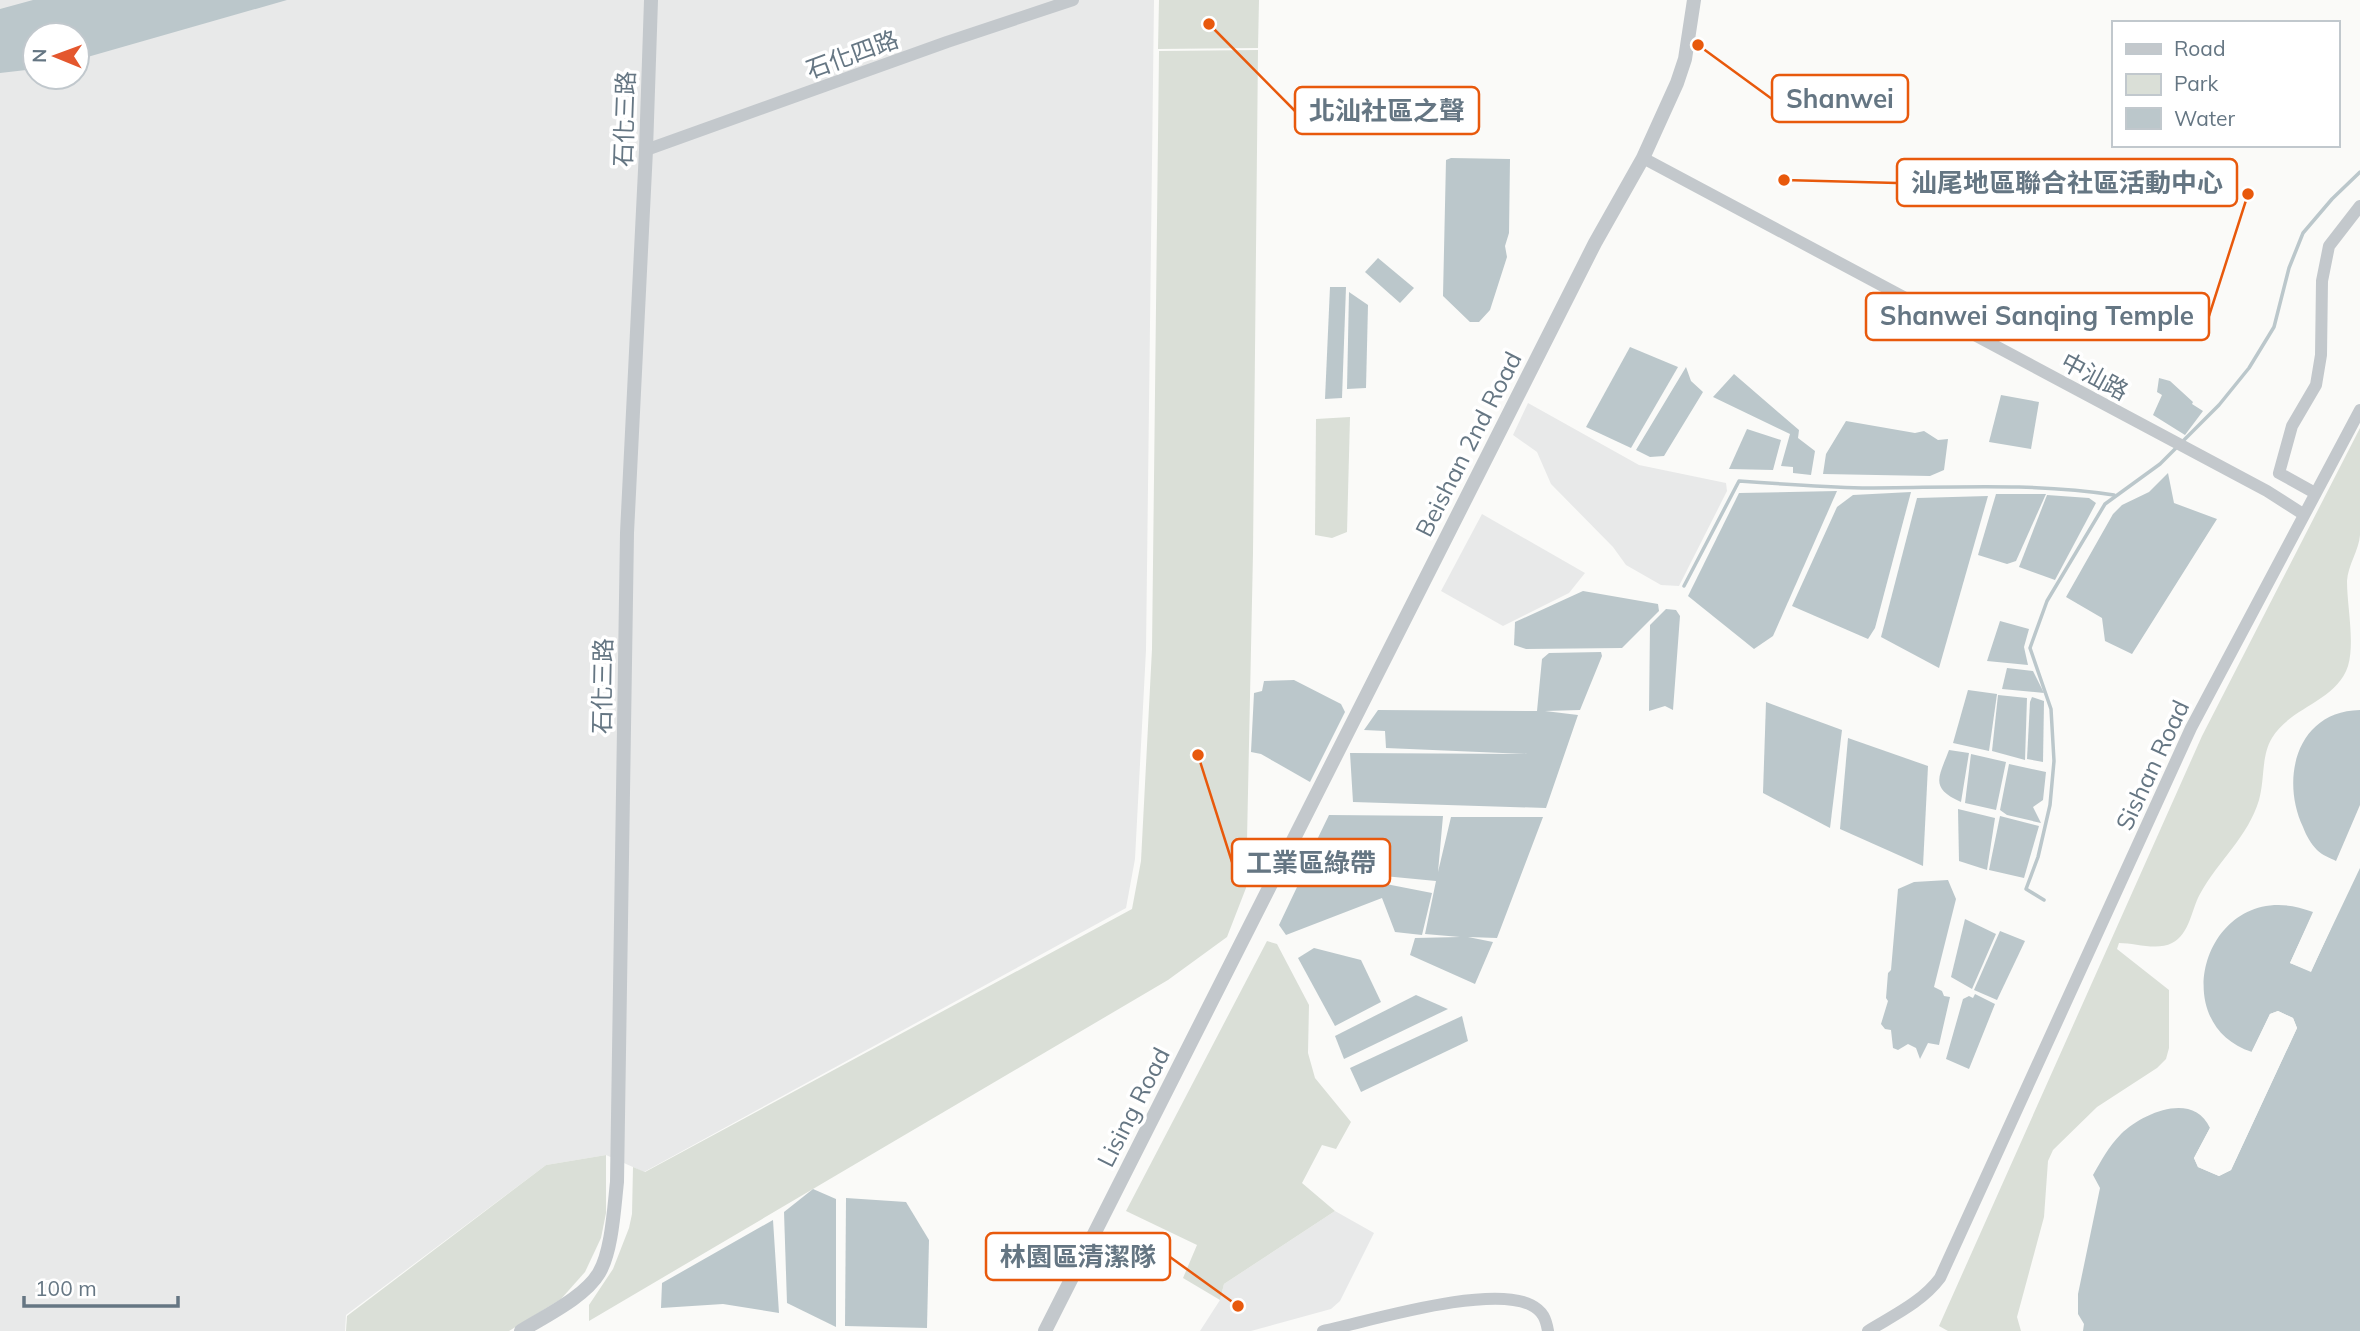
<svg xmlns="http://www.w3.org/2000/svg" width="2360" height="1331" font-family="Mulish,'Noto Sans TC',sans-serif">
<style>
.built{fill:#e8e9e9;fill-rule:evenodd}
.green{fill:#dadfd7}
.water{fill:#bbc7cb}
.pier{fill:#fafaf8}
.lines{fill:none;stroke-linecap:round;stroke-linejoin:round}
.stream{stroke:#bbc7cb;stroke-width:3.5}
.minor{stroke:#c3c8cc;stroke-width:12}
.tertiary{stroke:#c3c8cc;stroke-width:14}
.labels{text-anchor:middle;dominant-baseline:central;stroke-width:7;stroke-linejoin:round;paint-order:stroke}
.street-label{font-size:24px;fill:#657683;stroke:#fff}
.leader{fill:none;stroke:#e8590c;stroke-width:2.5}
.callout-dot{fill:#e8590c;stroke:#fff;stroke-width:2.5}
.callout{fill:#fff;stroke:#e8590c;stroke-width:2.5}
.callout-label{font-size:26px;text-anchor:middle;font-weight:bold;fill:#657683}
</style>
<rect width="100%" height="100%" fill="#fafaf8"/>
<g class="built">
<path d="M0 0H1154L1146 650 1135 859 1126 908 644 1172 606 1155 546 1165 346 1315 345 1331H0ZM35 35H77V77H35Z"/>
<polygon points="1528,403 1639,465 1726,483 1727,491 1679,586 1661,585 1626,565 1613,547 1551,484 1537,452 1513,435"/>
<polygon points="1482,514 1585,573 1569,593 1503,626 1441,591"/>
<polygon points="1335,1211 1374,1233 1340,1301 1331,1309 1251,1331 1200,1331 1220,1300 1224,1284"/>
</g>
<g class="green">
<polygon points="1159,0 1259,0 1258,48 1158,49"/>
<polygon points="1258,50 1253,553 1246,888 1227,937 1168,980 589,1321 589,1305 613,1269 629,1228 632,1214 633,1167 645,1172 1132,909 1141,861 1152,649 1159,51"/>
<polygon points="1350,417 1347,532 1332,538 1315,535 1316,419"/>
<path d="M2360 428C2360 463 2360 500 2360 535 2359 550 2348 565 2347 581 2347 606 2355 642 2348 666 2336 702 2290 707 2272 738 2261 756 2265 779 2259 800 2248 837 2218 861 2200 894 2191 910 2190 934 2172 943 2157 951 2135 943 2119 943L2117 949 2169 990V1048L2166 1059 2157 1068 2097 1107 2053 1150 2048 1161 2044 1217 2017 1317 2021 1331H1948L1939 1326 2202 736Z"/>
<polygon points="1267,941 1277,944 1309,1005 1308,1053 1315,1078 1351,1122 1336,1149 1322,1145 1302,1183 1335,1211 1224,1284 1220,1300 1183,1278 1197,1245 1126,1211"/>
<polygon points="606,1155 606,1213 601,1238 585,1272 561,1299 509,1331 346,1331 347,1316 546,1165"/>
</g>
<g class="water">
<polygon points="33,0 287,0 77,60 77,35 35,35 35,69 0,73 0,9"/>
<polygon points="1451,158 1510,159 1509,233 1505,246 1507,257 1490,310 1479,322 1470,322 1443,296 1446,160"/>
<polygon points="1378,258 1414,288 1400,303 1365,272"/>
<polygon points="1330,287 1346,287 1342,398 1325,399"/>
<polygon points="1349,292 1368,305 1366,388 1347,389"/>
<polygon points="1630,347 1678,367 1631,448 1586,427"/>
<polygon points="1686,367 1691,381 1703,392 1664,456 1650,457 1636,450"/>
<polygon points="1734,374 1799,430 1798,438 1815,451 1811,475 1793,473 1793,467 1781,466 1790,434 1713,397"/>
<polygon points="2159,378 2170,381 2193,402 2192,404 2203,411 2185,435 2153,415 2162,395 2157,392"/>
<polygon points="2001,395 2039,402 2031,449 1989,442"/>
<polygon points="1846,421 1915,433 1924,431 1938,440 1948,439 1944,470 1930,476 1823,474 1826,454"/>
<polygon points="1747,429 1781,440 1773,470 1729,469"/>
<polygon points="2168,473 2174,503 2217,519 2132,654 2105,641 2102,618 2066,597 2113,514 2122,505 2149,492"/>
<polygon points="1837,491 1773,636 1754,649 1688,596 1739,493"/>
<polygon points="1911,492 1875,628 1868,639 1792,606 1837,507 1853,495"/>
<polygon points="1996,494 2046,494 2016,561 2007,564 1978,555"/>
<polygon points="2047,495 2089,498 2096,503 2055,580 2019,567"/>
<polygon points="1988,496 1939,668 1881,637 1917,498"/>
<polygon points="1583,591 1658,604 1659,611 1622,648 1526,649 1514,645 1515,622"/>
<polygon points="1666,609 1676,610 1680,616 1673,710 1665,706 1649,711 1650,625"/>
<polygon points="2000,621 2029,629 2024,647 2028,665 1987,661"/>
<polygon points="1601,652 1602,656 1580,710 1545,711 1578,715 1546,808 1353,802 1350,753 1528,754 1386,748 1385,731 1364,730 1378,710 1537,711 1542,659 1549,653"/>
<polygon points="2007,668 2033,671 2044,693 2002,689"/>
<polygon points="1294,680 1341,704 1345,712 1310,782 1261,754 1251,752 1254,693 1262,691 1264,681"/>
<polygon points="1968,690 1997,694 1989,751 1953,743"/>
<polygon points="1998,695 2027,698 2025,760 1992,751"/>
<polygon points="2032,697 2044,701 2043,762 2027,759 2030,702"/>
<polygon points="1766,702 1842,730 1830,828 1763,793"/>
<path d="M2360 710V805L2336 861C2330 858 2322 855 2317 850 2311 844 2306 835 2303 827 2280 778 2297 711 2360 710Z"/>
<polygon points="1848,738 1928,766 1923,866 1840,829"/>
<path d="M1949 750 1969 753 1961 802C1929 788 1939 777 1949 750Z"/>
<polygon points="1971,754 2006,762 1996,810 1965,803"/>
<polygon points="2009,764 2046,772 2043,800 2033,807 2041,823 2007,815 2000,810"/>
<polygon points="1958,809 1995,818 1987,870 1959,861"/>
<polygon points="1329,815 1443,816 1438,872 1451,817 1543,817 1497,938 1468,937 1493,942 1475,984 1410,955 1415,938 1460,937 1425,934 1436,881 1384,876 1314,846"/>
<polygon points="2000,816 2039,826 2024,878 1989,870"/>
<polygon points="1317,858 1386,884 1432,893 1422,935 1395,932 1382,898 1286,935 1279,925 1307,866 1315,867"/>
<path d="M2360 868V1331H2083L2084 1324 2078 1314V1294L2100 1188 2093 1175C2101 1161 2109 1146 2121 1134 2143 1113 2193 1091 2210 1128L2194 1158 2198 1167 2219 1176 2231 1170 2297 1028 2293 1018 2278 1011 2270 1014 2252 1052C2161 1023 2208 871 2313 912L2290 963 2311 971Z"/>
<polygon points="1948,880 1956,899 1934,987 1942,991 1944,996 1950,997 1939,1045 1928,1043 1920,1059 1916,1048 1908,1044 1898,1050 1893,1048 1891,1030 1885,1029 1881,1024 1888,1001 1886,998 1888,973 1891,970 1898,889 1914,882"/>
<polygon points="1965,919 1996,934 1972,989 1951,977"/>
<polygon points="2000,931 2025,941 1997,1000 1974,990"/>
<polygon points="1314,948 1361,960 1381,1002 1335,1026 1298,958"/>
<polygon points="1975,994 1995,1004 1969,1069 1946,1059 1963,999 1969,996 1973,998"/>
<polygon points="1416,995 1448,1009 1344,1059 1335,1036"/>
<polygon points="1462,1016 1468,1041 1361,1092 1350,1068"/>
<polygon points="813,1189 836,1199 836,1327 787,1303 784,1212"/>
<polygon points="846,1198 906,1202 929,1240 927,1328 845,1326"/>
<polygon points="773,1220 779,1313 723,1304 661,1308 662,1283"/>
</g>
<g class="pier">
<polygon points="2360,864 2311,972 2290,963 2315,909 2317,913 2295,961 2309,967 2357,866"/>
<polygon points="2278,1011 2293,1018 2297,1028 2231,1170 2219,1176 2198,1167 2194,1158 2212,1124 2214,1129 2198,1158 2201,1164 2219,1172 2228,1168 2293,1028 2290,1021 2278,1015 2273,1017 2255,1053 2250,1055 2270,1014"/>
</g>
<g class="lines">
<g class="stream">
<path d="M1684 586 1739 481C1780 484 1821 487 1862 488 1947 488 2031 482 2114 495"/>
<polyline points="2044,900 2026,889 2038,857 2050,805 2054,761 2051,709 2030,648 2047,601 2105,504 2160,464 2219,405 2249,368 2274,327 2289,268 2303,233 2332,199 2360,172"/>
</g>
<g class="minor">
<polyline points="646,150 947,42 1073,0"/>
<polyline points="1643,158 2267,491 2303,514"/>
<polyline points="2315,493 2279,473 2292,426 2316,385 2321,355 2322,281 2329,246 2360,206"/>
<path d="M1323 1331C1370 1321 1490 1284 1531 1305 1543 1311 1546 1319 1548 1331"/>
<path d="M1868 1331C1894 1315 1922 1302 1940 1278L2191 728 2360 410"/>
</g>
<g class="tertiary">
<path d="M521 1331C545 1316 585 1297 599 1273 612 1251 614 1208 617 1182L627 533 646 150 651 0"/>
<polyline points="1045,1331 1595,243 1643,158 1677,83 1685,59 1694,0"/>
</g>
</g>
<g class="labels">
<g class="street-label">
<text transform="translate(852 54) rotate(-20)">石化四路</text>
<text transform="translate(624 119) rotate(-88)">石化三路</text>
<text transform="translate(2095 376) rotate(28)">中汕路</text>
<text transform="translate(1468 444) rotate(-63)">Beishan 2nd Road</text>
<text transform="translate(602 686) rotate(-89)">石化三路</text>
<text transform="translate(2152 765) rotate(-65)">Sishan Road</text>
<text transform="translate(1133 1107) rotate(-63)">Lising Road</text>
</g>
</g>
<path class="leader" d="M1698 45L1772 99M1209 24L1295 111M1784 180L1897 183M2248 194L2209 316M1198 755L1232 862M1238 1306L1170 1257"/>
<g class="callout-dot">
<circle cx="1698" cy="45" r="7"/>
<circle cx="1209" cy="24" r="7"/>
<circle cx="1784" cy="180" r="7"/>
<circle cx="2248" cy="194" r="7"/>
<circle cx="1198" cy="755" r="7"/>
<circle cx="1238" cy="1306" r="7"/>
</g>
<g class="callout">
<rect x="1772" y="75" width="136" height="47" rx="7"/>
<rect x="1295" y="87" width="184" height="47" rx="7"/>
<rect x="1897" y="159" width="340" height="47" rx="7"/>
<rect x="1866" y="293" width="343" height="47" rx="7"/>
<rect x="1232" y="839" width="158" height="47" rx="7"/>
<rect x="986" y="1233" width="184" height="47" rx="7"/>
</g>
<g class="callout-label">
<text x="1840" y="108">Shanwei</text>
<text x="1387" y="120">北汕社區之聲</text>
<text x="2067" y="192">汕尾地區聯合社區活動中心</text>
<text x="2037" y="325">Shanwei Sanqing Temple</text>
<text x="1311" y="872">工業區綠帶</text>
<text x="1078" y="1266">林園區清潔隊</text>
</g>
<rect x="2112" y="21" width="228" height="126" fill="#ffffff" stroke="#c1c8cd" stroke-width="2"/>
<rect x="2126" y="44" width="35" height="10" fill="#c3c8cc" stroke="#c1c8cd" stroke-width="2"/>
<text x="2174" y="56" font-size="21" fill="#657683">Road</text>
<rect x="2126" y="74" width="35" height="21" fill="#dadfd7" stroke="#c1c8cd" stroke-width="2"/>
<text x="2174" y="91" font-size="21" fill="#657683">Park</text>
<rect x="2126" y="108" width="35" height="21" fill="#bbc7cb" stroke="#c1c8cd" stroke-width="2"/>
<text x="2174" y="126" font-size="21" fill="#657683">Water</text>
<g transform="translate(56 56) rotate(271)"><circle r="33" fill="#ffffff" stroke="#c1c8cd" stroke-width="2"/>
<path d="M0-5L12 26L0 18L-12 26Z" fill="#e4572e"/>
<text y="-10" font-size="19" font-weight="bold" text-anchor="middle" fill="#657683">N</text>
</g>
<path d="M24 1296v10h154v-10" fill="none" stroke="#657683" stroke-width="3.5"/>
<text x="35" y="1296" font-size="21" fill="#657683" stroke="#ffffff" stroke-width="5" paint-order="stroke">100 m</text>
</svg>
